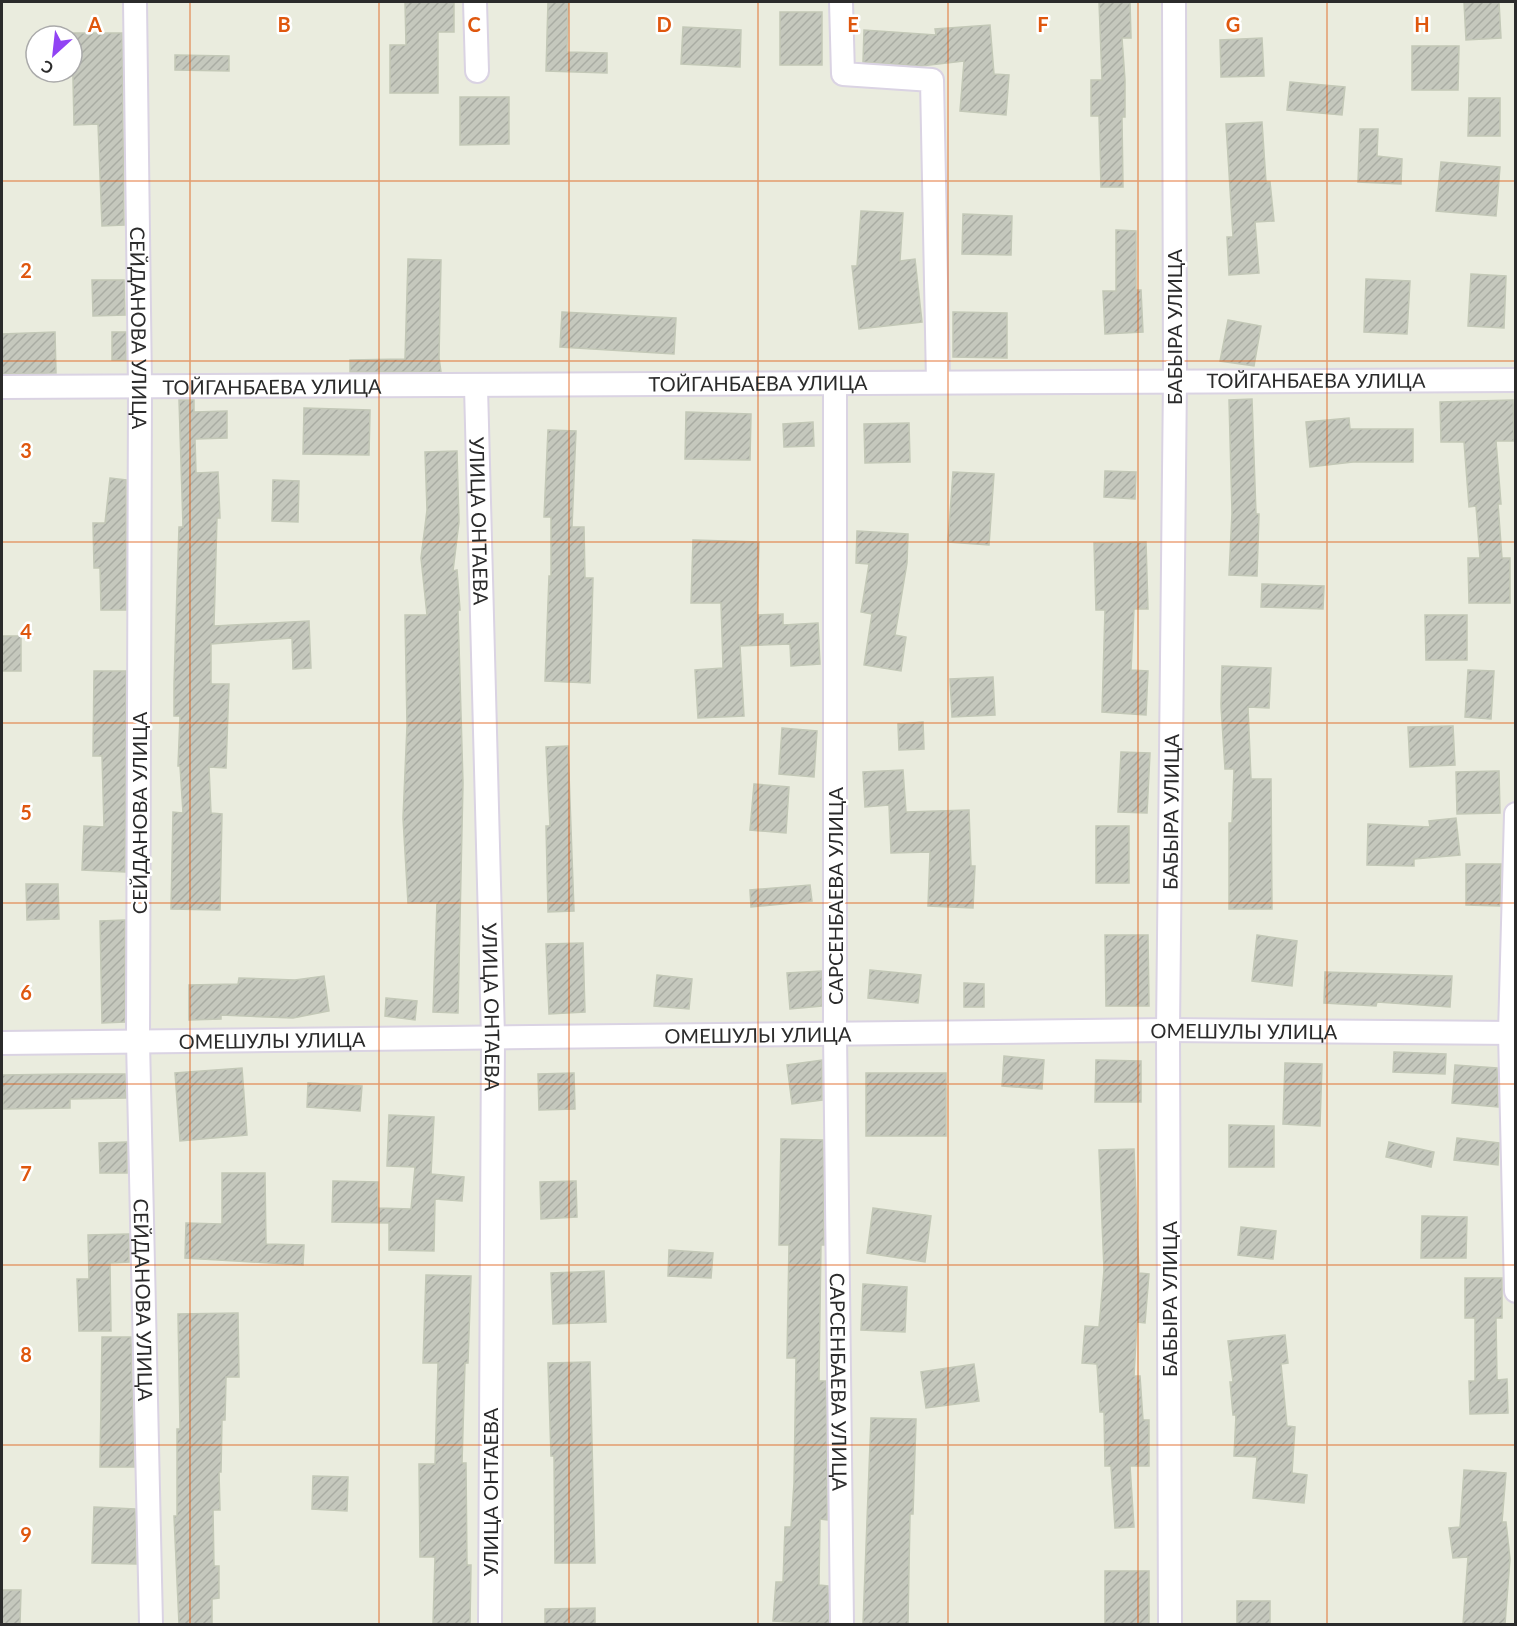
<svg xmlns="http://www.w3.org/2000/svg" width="1517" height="1626" font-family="Lato,sans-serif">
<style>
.building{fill:url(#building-hatch);stroke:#c3c8b7;stroke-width:1.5}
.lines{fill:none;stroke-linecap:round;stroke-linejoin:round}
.minor-casing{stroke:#dad3e3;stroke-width:26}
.minor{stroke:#fff;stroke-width:22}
.grid{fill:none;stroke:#df570e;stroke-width:1.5;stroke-opacity:0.55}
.labels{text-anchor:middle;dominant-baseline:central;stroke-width:5;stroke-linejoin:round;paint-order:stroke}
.street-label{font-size:20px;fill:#2b2b2b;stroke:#fff}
.grid-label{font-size:20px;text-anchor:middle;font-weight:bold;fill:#df570e;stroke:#fff;stroke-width:5;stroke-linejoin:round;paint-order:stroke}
</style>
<defs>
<pattern id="building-hatch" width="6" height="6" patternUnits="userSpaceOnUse" patternTransform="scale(1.5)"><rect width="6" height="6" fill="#c5c8bd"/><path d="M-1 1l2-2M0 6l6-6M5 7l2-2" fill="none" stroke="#a9aca3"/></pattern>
</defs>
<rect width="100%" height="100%" fill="#eaecde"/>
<g class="building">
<polygon points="405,2 454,2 454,32 438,32 438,93 390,93 390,45 406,45"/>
<polygon points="548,2 568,2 567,52 607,53 607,73 546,71"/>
<polygon points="1099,2 1130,2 1131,38 1122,38 1125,80 1125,117 1122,117 1123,187 1101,187 1099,116 1091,116 1091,80 1102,80"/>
<polygon points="1464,2 1499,2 1501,38 1466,40"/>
<rect x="780" y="12" width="42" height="53"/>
<polygon points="990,25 994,74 1009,75 1006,115 960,111 964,61 921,66 863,62 864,30 936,35 935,29"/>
<polygon points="683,27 741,30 740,67 681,64"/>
<polygon points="72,33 122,33 124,225 102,226 98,124 74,125"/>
<polygon points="1262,38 1264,76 1221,77 1220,40"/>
<polygon points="1412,46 1459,46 1458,90 1412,90"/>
<polygon points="175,55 229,56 229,71 175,70"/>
<polygon points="1290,82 1345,87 1342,115 1287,110"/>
<polygon points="460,97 509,97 509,144 460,145"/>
<polygon points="1469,98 1500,98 1500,136 1468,136"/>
<polygon points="1262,122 1266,182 1270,182 1274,221 1255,222 1259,273 1229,275 1227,237 1233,237 1226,124"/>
<polygon points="1360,129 1378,129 1377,156 1402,159 1401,184 1358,182"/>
<polygon points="1441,162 1500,167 1496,216 1436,211"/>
<polygon points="861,211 903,213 900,261 915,259 922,322 859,329 852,266 857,266"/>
<polygon points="963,214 1012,216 1011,255 962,254"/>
<polygon points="1116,230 1136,231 1136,290 1141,290 1143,332 1105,334 1103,291 1116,291"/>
<polygon points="408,259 441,260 439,358 441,372 350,372 350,360 405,359"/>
<polygon points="1471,274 1506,276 1504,328 1468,326"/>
<polygon points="1366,279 1410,281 1407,334 1364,332"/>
<polygon points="92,280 124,280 125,315 93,316"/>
<polygon points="562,312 676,318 674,354 560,347"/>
<polygon points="953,312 1007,313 1007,358 953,357"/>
<polygon points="1228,320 1261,326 1254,366 1220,361"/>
<polygon points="55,332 56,373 2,374 2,334"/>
<rect x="112" y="332" width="14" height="28"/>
<polygon points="1252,399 1256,514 1259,514 1257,576 1229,575 1232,513 1229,400"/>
<polygon points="179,400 194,400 194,412 227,411 227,438 195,439 196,473 218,472 220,518 217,518 214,626 309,621 311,668 293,669 292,638 211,644 211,684 229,684 226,768 209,767 211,813 222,814 220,910 171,909 173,812 183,813 180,766 178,766 180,716 174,716 174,684 179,527 183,527"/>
<polygon points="1513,400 1514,441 1496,441 1501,504 1498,504 1502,558 1510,558 1510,603 1469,603 1468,558 1480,558 1476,506 1469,507 1464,442 1441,442 1440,402"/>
<polygon points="304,408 370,410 369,455 303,454"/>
<polygon points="686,412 751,414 750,460 685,459"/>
<polygon points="1349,418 1350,429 1413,429 1413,462 1353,462 1310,467 1306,422"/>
<polygon points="813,422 814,446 784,447 783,424"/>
<polygon points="909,423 910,462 865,463 864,424"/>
<polygon points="548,430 576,431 572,527 584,527 585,578 593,578 590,683 545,681 549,576 551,576 551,517 544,517"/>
<polygon points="457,451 459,522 453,571 457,570 460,610 458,610 463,783 458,1013 433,1012 437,903 408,903 403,818 407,726 405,615 427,615 421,558 427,510 425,452"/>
<polygon points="1105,471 1136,472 1135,499 1104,497"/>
<polygon points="953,472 994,474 989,545 948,542"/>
<polygon points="110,478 126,480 126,610 101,610 100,568 94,568 93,523 105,523"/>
<polygon points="273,480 299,481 298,522 272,521"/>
<polygon points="857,531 908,534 907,563 895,635 906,637 901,671 864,665 872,614 861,612 869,564 856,563"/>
<polygon points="693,540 759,542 757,615 783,614 783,625 818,623 820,664 791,666 790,644 740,646 744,716 698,718 695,670 723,668 721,603 691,603"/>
<polygon points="1146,542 1148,609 1134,609 1131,670 1148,671 1146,715 1102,712 1105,610 1096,610 1094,543"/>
<polygon points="1262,584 1324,586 1323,609 1261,607"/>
<polygon points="1425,615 1467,615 1467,660 1426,660"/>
<rect x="2" y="636" width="19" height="35"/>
<polygon points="1222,666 1271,668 1269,708 1248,707 1251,779 1271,779 1272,909 1229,909 1229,823 1232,823 1234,769 1225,769 1221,706"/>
<polygon points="1468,670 1494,671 1491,719 1465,717"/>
<polygon points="94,671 126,671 125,872 82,870 84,826 104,827 102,756 93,756"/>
<polygon points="993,677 995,715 952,717 950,679"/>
<polygon points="923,722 924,749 899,750 898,724"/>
<polygon points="1453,726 1455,765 1410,767 1408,727"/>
<polygon points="782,728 817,731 814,777 779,774"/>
<polygon points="568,746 574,911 548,912 546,826 550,826 546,747"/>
<polygon points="1121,752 1150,753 1147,813 1118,812"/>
<polygon points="903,770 906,812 969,810 971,866 975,866 973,908 928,906 930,852 891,853 889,805 865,807 863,772"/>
<polygon points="1499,771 1500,813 1457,814 1456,772"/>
<polygon points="754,784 789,787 786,833 750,830"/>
<polygon points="1456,818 1460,855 1414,859 1414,866 1367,865 1368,824 1430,827 1429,821"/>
<rect x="1096" y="826" width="33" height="57"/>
<polygon points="1466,864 1501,864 1500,906 1466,905"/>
<polygon points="26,884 58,884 59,919 27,920"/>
<polygon points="810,885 812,901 751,907 750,890"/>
<polygon points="125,920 125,1022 102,1023 100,921"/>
<polygon points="1105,935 1148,935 1149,1006 1106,1006"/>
<polygon points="1257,935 1297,941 1292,986 1252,981"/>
<polygon points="583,943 585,1012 549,1014 546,944"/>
<polygon points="870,970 921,975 918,1003 868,998"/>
<polygon points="822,971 822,1006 790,1009 787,973"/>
<polygon points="1325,972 1452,976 1450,1007 1377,1002 1376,1006 1324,1003"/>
<polygon points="657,975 692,979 689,1009 654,1006"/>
<polygon points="324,976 329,1011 293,1018 221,1015 221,1019 189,1020 189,985 238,984 239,978 295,980"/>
<polygon points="964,983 984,984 984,1007 964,1007"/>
<polygon points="386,998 417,1001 415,1020 385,1016"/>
<polygon points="1394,1052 1446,1054 1445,1074 1393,1072"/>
<polygon points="1004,1056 1044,1060 1042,1089 1002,1086"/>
<polygon points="822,1060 822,1100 792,1104 787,1065"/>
<polygon points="1096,1060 1141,1061 1141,1102 1095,1102"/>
<polygon points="1285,1063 1322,1064 1320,1126 1283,1124"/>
<polygon points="1455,1065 1497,1068 1498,1107 1452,1103"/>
<polygon points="242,1068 247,1135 180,1141 175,1073"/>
<polygon points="574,1073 575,1109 539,1110 538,1074"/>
<rect x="866" y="1073" width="80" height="63"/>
<polygon points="69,1074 125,1074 126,1098 70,1099 70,1108 3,1109 2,1075"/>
<polygon points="308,1083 362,1086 360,1111 307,1107"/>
<polygon points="389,1115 434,1117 431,1174 464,1177 462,1201 435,1199 434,1251 389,1250 389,1223 332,1222 333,1181 378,1182 378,1208 411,1209 415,1167 387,1166"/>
<polygon points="1229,1125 1274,1126 1274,1167 1229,1167"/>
<polygon points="1457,1138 1499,1143 1498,1165 1454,1160"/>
<polygon points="781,1139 823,1140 824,1245 821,1245 819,1381 826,1381 827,1509 827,1520 820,1519 819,1585 828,1586 829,1624 773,1621 776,1582 783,1582 785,1527 791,1527 794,1483 796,1358 787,1358 789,1245 779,1245"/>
<polygon points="127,1142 127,1173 100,1173 99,1143"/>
<polygon points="1389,1142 1434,1152 1431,1167 1386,1157"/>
<polygon points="1134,1149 1139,1273 1149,1274 1145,1323 1137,1322 1134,1376 1140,1376 1143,1420 1149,1420 1149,1466 1130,1466 1134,1527 1115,1528 1111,1466 1105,1466 1104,1412 1100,1412 1097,1364 1082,1363 1085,1326 1099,1327 1104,1270 1099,1150"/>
<polygon points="222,1173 265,1173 266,1244 304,1245 303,1265 185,1258 186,1223 222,1224"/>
<polygon points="576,1181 577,1217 541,1219 540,1182"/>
<polygon points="873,1208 931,1216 925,1262 867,1253"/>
<polygon points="1422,1216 1467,1217 1466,1258 1421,1258"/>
<polygon points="1241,1227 1276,1231 1273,1259 1238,1255"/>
<polygon points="129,1234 129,1262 110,1263 111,1331 79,1331 77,1279 89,1279 88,1235"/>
<polygon points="669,1250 713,1253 711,1278 668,1276"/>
<polygon points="604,1271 606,1322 553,1324 551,1273"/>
<polygon points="426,1275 471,1276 468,1363 465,1363 462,1463 466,1463 467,1565 471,1565 470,1624 433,1624 435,1557 420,1557 419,1464 435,1464 438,1363 423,1363"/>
<polygon points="1465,1278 1502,1278 1502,1318 1496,1318 1497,1380 1507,1379 1508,1413 1470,1414 1469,1381 1475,1381 1475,1318 1465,1318"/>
<polygon points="863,1284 907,1287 905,1332 861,1330"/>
<polygon points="238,1313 239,1377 226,1377 225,1420 222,1420 221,1472 219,1472 220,1510 213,1510 214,1566 219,1566 219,1598 212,1599 212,1624 179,1624 174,1516 177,1516 177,1429 180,1429 178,1314"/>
<polygon points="1285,1335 1288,1363 1281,1364 1287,1426 1295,1427 1292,1473 1307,1475 1304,1503 1253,1498 1257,1457 1234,1456 1236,1415 1233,1415 1230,1382 1233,1382 1228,1341"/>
<polygon points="102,1337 131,1337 134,1467 100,1467"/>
<polygon points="590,1362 595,1563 555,1563 554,1456 551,1456 548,1363"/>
<polygon points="974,1364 979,1401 926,1408 921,1372"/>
<polygon points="871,1418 916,1419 913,1514 910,1514 908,1624 863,1624"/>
<polygon points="1464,1470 1506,1473 1502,1522 1506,1522 1510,1559 1505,1624 1463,1624 1468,1557 1453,1558 1449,1528 1460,1527"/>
<polygon points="313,1476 348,1477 347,1511 312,1509"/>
<polygon points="94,1507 135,1509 136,1564 92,1563"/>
<rect x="1105" y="1571" width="44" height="53"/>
<polygon points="2,1590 21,1590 20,1624 2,1624"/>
<rect x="1237" y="1601" width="33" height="23"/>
<polygon points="595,1608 595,1624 545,1624 545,1609"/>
</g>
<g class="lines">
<g class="minor-casing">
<g id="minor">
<path id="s1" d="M135 2 140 387 138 1041 151 1624"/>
<polyline points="475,2 477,71"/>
<polyline points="841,2 843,74 932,80 938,382"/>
<path id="s2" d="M835 383V1034L842 1624"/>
<path id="s3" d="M2 387C506 387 1011 378 1516 380"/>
<path id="s4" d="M476 387 493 1037 490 1624"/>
<polyline points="1516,814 1510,1033 1516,1291"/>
<path id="s5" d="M2 1043 1168 1030 1516 1033"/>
<path id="s6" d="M1170 1624 1168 1030 1175 379 1174 2"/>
</g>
</g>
<use href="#minor" class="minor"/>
</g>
<path class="grid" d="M190 2V1624M379 2V1624M569 2V1624M758 2V1624M948 2V1624M1138 2V1624M1327 2V1624M2 181H1516M2 361H1516M2 542H1516M2 723H1516M2 903H1516M2 1084H1516M2 1265H1516M2 1445H1516"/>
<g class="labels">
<g class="street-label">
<text stroke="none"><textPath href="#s1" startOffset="326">СЕЙДАНОВА УЛИЦА</textPath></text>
<text transform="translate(1174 327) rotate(-90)">БАБЫРА УЛИЦА</text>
<text stroke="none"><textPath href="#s3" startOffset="1314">ТОЙГАНБАЕВА УЛИЦА</textPath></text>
<text stroke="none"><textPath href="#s3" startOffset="756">ТОЙГАНБАЕВА УЛИЦА</textPath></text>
<text stroke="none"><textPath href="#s3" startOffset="270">ТОЙГАНБАЕВА УЛИЦА</textPath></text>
<text stroke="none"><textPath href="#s4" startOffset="134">УЛИЦА ОНТАЕВА</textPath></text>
<text transform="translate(139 813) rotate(-90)">СЕЙДАНОВА УЛИЦА</text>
<text stroke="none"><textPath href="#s6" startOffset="812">БАБЫРА УЛИЦА</textPath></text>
<text transform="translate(835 896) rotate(-90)">САРСЕНБАЕВА УЛИЦА</text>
<text stroke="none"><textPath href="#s4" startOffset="620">УЛИЦА ОНТАЕВА</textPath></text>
<text stroke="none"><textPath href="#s5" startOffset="1242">ОМЕШУЛЫ УЛИЦА</textPath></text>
<text stroke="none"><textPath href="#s5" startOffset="756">ОМЕШУЛЫ УЛИЦА</textPath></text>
<text stroke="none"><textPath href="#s5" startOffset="270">ОМЕШУЛЫ УЛИЦА</textPath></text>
<text stroke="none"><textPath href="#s1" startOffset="1298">СЕЙДАНОВА УЛИЦА</textPath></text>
<text transform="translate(1169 1299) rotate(-90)">БАБЫРА УЛИЦА</text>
<text stroke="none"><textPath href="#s2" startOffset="999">САРСЕНБАЕВА УЛИЦА</textPath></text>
<text transform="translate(490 1492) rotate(-90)">УЛИЦА ОНТАЕВА</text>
</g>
</g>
<g class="grid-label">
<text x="95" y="32">A</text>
<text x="284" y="32">B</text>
<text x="474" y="32">C</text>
<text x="664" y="32">D</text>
<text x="853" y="32">E</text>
<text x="1043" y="32">F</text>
<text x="1233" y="32">G</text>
<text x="1422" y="32">H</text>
<text x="26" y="278">2</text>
<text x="26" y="458">3</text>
<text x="26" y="639">4</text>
<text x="26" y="820">5</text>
<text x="26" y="1000">6</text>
<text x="26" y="1181">7</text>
<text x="26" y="1362">8</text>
<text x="26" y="1542">9</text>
</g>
<rect width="1517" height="1626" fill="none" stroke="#2b2b2b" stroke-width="6"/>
<g transform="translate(54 54) rotate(207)"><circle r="28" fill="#ffffff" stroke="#aaaaaa" stroke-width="1.5"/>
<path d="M0-4.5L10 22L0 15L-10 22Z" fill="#9143f4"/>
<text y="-9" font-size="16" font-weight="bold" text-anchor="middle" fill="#2b2b2b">С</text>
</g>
</svg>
